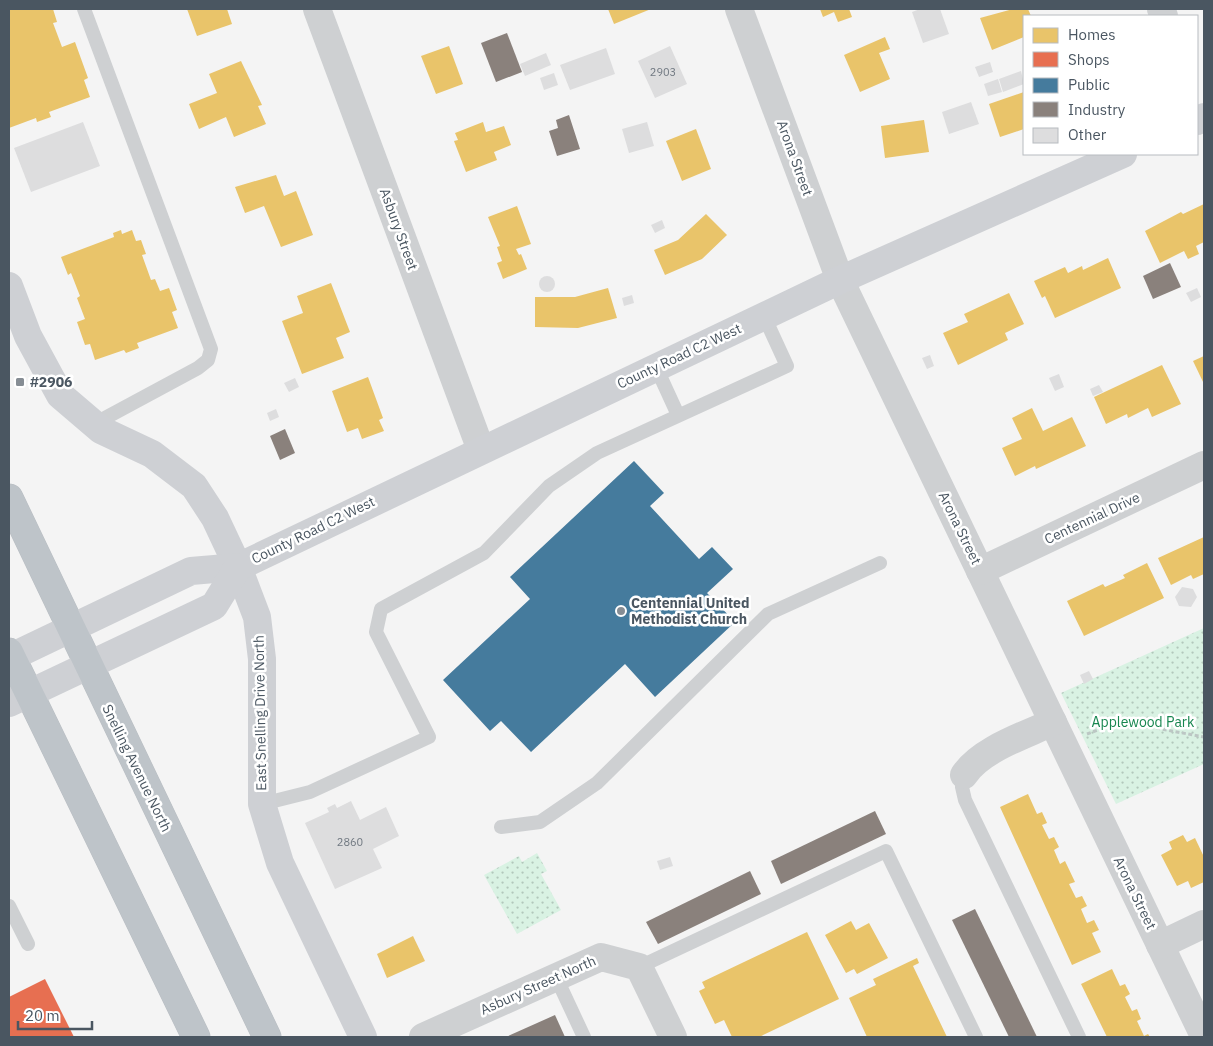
<svg xmlns="http://www.w3.org/2000/svg" width="1213" height="1046" font-family="'IBM Plex Sans',sans-serif">
<style>
.park{fill:url(#park-dots)}
.homes{fill:#e9c46a}
.shops{fill:#e76f51}
.public{fill:#457b9d}
.industry{fill:#8a817c}
.building{fill:#ddddde}
.lines{fill:none;stroke-linecap:round;stroke-linejoin:round}
.highway-casing{stroke:#b9bec3;stroke-width:29}
.path{stroke:#bcc7c4;stroke-width:3;stroke-dasharray:4 2.5;stroke-linecap:butt}
.lane{stroke:#ced0d2;stroke-width:14}
.street{stroke:#ced0d2;stroke-width:28}
.secondary{stroke:#ced0d4;stroke-width:28}
.highway{stroke:#bec4c9;stroke-width:28}
.poi-dot{fill:#868d94;stroke:#fff;stroke-width:2}
.labels{text-anchor:middle;dominant-baseline:central;stroke-width:5;stroke-linejoin:round;paint-order:stroke}
.number-label{font-size:11px;fill:#707881}
.street-label{font-size:14px;fill:#4a5661;stroke:#fff}
.poi-label{font-size:14px;font-weight:bold;fill:#4a5661;stroke:#fff;text-anchor:start}
.park-label{font-size:14px;fill:#17864f;stroke:#fff}
</style>
<defs>
<pattern id="park-dots" width="8" height="8" patternUnits="userSpaceOnUse" patternTransform="scale(1.25)"><rect width="8" height="8" fill="#d9f2e3"/><path d="M2 2h.1M6 6h.1" fill="none" stroke="#b2c7bb" stroke-width="1.8" stroke-linecap="round"/></pattern>
</defs>
<rect width="100%" height="100%" fill="#f4f4f4"/>
<g class="park">
<polygon points="1204,628 1204,764 1116,804 1061,693"/>
<polygon points="537,853 547,871 541,874 561,910 517,934 484,875 519,856 522,862"/>
</g>
<g class="homes">
<polygon points="9,9 53,9 57,22 53,23 62,47 75,42 88,78 84,80 90,97 49,112 51,117 37,122 36,118 9,128"/>
<polygon points="187,9 227,9 232,24 197,36"/>
<polygon points="608,9 651,9 614,24"/>
<polygon points="820,9 849,9 852,17 838,22 834,12 823,17"/>
<polygon points="1013,9 1028,9 1031,16 1024,16 1024,37 992,50 980,18"/>
<polygon points="885,37 890,49 879,53 890,79 860,92 844,55"/>
<polygon points="449,46 463,84 436,94 421,56"/>
<polygon points="241,61 262,105 258,106 266,124 234,137 226,117 199,129 189,104 217,93 209,74"/>
<polygon points="1024,92 1024,129 1000,137 989,104"/>
<polygon points="924,120 929,152 885,158 881,126"/>
<polygon points="483,122 486,132 504,126 511,145 494,152 497,160 466,172 454,141 458,140 455,133"/>
<polygon points="696,129 711,169 682,181 666,141"/>
<polygon points="276,175 284,196 296,191 313,235 281,247 264,206 245,213 235,187"/>
<polygon points="1204,204 1204,242 1196,246 1199,254 1188,259 1184,251 1160,263 1145,231 1181,212 1183,214"/>
<polygon points="517,206 531,244 516,249 519,255 521,254 527,269 503,279 497,263 502,261 497,247 500,246 488,217"/>
<polygon points="706,214 727,235 702,259 665,275 654,250 678,240"/>
<polygon points="121,230 122,234 132,230 136,241 141,240 146,254 142,255 151,280 155,279 160,291 169,288 177,310 172,312 178,328 137,343 139,348 126,353 124,350 95,360 90,344 85,345 77,322 85,319 77,298 80,296 71,273 68,275 61,257 114,237 113,233"/>
<polygon points="1108,258 1121,288 1055,318 1045,296 1042,298 1034,281 1065,267 1068,273 1082,266 1083,270"/>
<polygon points="331,283 350,332 336,338 344,358 302,374 282,321 303,313 297,296"/>
<polygon points="608,288 617,318 578,328 535,327 535,297 575,297"/>
<polygon points="1009,293 1024,324 1005,333 1008,340 958,365 943,333 968,322 964,314"/>
<polygon points="1204,356 1204,384 1193,361"/>
<polygon points="1162,365 1181,404 1152,417 1148,408 1128,418 1127,414 1106,424 1094,397"/>
<polygon points="368,377 383,418 379,420 384,431 362,439 358,428 347,432 332,391"/>
<polygon points="1032,408 1043,431 1072,417 1086,446 1036,469 1035,466 1015,476 1002,448 1022,439 1012,418"/>
<polygon points="1204,537 1204,574 1193,579 1191,575 1171,585 1158,558"/>
<polygon points="1147,563 1164,598 1084,636 1067,601 1103,584 1105,587 1125,578 1123,575"/>
<polygon points="1028,794 1037,814 1042,812 1047,823 1042,825 1049,839 1054,837 1059,847 1054,850 1060,864 1065,861 1075,882 1069,884 1076,898 1082,896 1087,906 1081,909 1087,923 1094,920 1099,930 1092,933 1101,952 1072,965 1000,807"/>
<polygon points="1183,835 1187,842 1195,838 1204,857 1204,882 1191,888 1188,881 1177,886 1161,855 1172,849 1169,842"/>
<polygon points="851,921 856,930 869,923 888,958 857,974 854,969 846,973 825,935"/>
<polygon points="807,932 839,999 759,1037 732,1037 724,1020 715,1024 699,991 705,988 702,982"/>
<polygon points="413,936 425,961 387,978 377,954"/>
<polygon points="917,958 919,963 913,966 947,1037 867,1037 849,998 876,985 873,979"/>
<polygon points="1112,969 1120,986 1125,984 1130,994 1125,997 1132,1011 1137,1009 1141,1019 1137,1021 1144,1036 1148,1034 1150,1037 1107,1037 1081,984"/>
</g>
<polygon class="shops" points="45,979 74,1037 9,1037 9,997"/>
<polygon class="public" points="634,461 664,493 650,506 699,559 712,547 733,569 707,593 735,622 655,697 625,664 531,752 501,721 490,731 443,680 530,599 510,577"/>
<g class="industry">
<polygon points="507,33 522,72 496,82 481,43"/>
<polygon points="569,115 580,149 557,156 549,131 558,128 556,120"/>
<polygon points="1170,263 1181,287 1153,299 1143,276"/>
<polygon points="285,429 295,453 280,460 270,436"/>
<polygon points="875,811 886,834 781,884 771,861"/>
<polygon points="750,871 761,894 658,944 646,922"/>
<polygon points="975,909 1037,1037 1009,1037 952,920"/>
<polygon points="555,1015 565,1037 506,1037"/>
</g>
<g class="building">
<polygon points="920,9 940,9 949,34 923,43 912,12"/>
<polygon points="670,46 687,84 655,98 638,61"/>
<polygon points="606,48 615,74 570,90 560,65"/>
<polygon points="546,53 551,65 525,76 520,64"/>
<polygon points="990,62 993,72 979,77 975,67"/>
<polygon points="1021,71 1024,84 1003,92 999,79"/>
<polygon points="554,73 558,85 544,90 540,78"/>
<polygon points="998,79 1002,92 988,96 984,84"/>
<polygon points="971,102 979,124 949,134 942,112"/>
<polygon points="83,122 100,166 31,192 14,148"/>
<polygon points="647,122 654,146 629,153 622,129"/>
<polygon points="662,220 665,228 655,233 651,225"/>
<circle cx="547" cy="284" r="8"/>
<polygon points="1197,288 1201,297 1191,302 1186,293"/>
<polygon points="632,295 634,303 624,306 622,298"/>
<polygon points="930,355 934,366 927,369 922,358"/>
<polygon points="1059,374 1064,387 1055,391 1049,378"/>
<polygon points="295,378 299,387 289,392 284,383"/>
<polygon points="1099,385 1103,392 1093,396 1090,389"/>
<polygon points="276,409 279,417 270,421 267,413"/>
<polygon points="1182,587 1193,589 1197,597 1191,607 1179,606 1175,597"/>
<polygon points="1089,671 1093,679 1084,684 1080,675"/>
<polygon points="351,801 360,820 386,807 399,836 373,849 382,868 335,889 305,823 329,812 327,808 335,804 337,808"/>
<polygon points="670,857 673,866 660,870 657,861"/>
</g>
<g class="lines">
<g class="highway-casing">
<g id="highway">
<polyline points="9,498 267,1037"/>
<polyline points="9,652 196,1037"/>
</g>
</g>
<polyline class="path" points="1087,734 1114,724 1134,724 1204,737"/>
<g class="lane">
<polyline points="84,9 211,349 208,360 198,368 94,424"/>
<polyline points="656,367 678,415"/>
<polyline points="964,775 962,787 965,800 1079,1037"/>
<polyline points="262,804 310,792 429,737 376,632 381,609 484,553 549,486 597,453 787,366 764,316"/>
<polyline points="501,827 540,822 597,783 768,614 880,563"/>
<polyline points="9,906 28,944"/>
<polyline points="639,967 886,851 976,1037"/>
<polyline points="556,977 584,1037"/>
</g>
<g class="street">
<polyline points="317,9 481,450"/>
<polyline points="739,9 840,280 1204,1036"/>
<polyline points="1161,9 1164,16"/>
<polyline points="980,571 1204,465"/>
<path d="M964 775C981 749 1026 735 1053 722"/>
<polyline points="1160,945 1204,924"/>
<polyline points="423,1037 601,957 639,967 673,1037"/>
</g>
<g class="secondary">
<polyline points="1197,121 1204,117"/>
<polyline points="9,286 28,336 60,395 101,430 152,454 194,486 215,518 238,567 257,617 262,659 262,804 280,863 363,1037"/>
<polyline points="9,658 191,571 238,567 840,280 1123,154"/>
<polyline points="9,703 214,606 238,567"/>
</g>
<use href="#highway" class="highway"/>
</g>
<g class="poi-dot">
<rect x="15" y="377" width="10" height="10" rx="2.5"/>
<circle cx="621" cy="611" r="5"/>
</g>
<g class="labels">
<g class="number-label">
<text x="663" y="72">2903</text>
<text x="350" y="842">2860</text>
</g>
<g class="street-label">
<text transform="translate(795 158) rotate(70)">Arona Street</text>
<text transform="translate(399 229) rotate(70)">Asbury Street</text>
<text transform="translate(679 356) rotate(-25)">County Road C2 West</text>
<text transform="translate(1092 518) rotate(-25)">Centennial Drive</text>
<text transform="translate(960 528) rotate(64)">Arona Street</text>
<text transform="translate(313 530) rotate(-26)">County Road C2 West</text>
<text transform="translate(260 713) rotate(-91)">East Snelling Drive North</text>
<text transform="translate(137 768) rotate(64)">Snelling Avenue North</text>
<text transform="translate(1135 893) rotate(64)">Arona Street</text>
<text transform="translate(538 985) rotate(-24)">Asbury Street North</text>
</g>
<g class="poi-label">
<text x="30" y="382">#2906</text>
<text x="631" y="603">Centennial United<tspan x="631" dy="16">Methodist Church</tspan></text>
</g>
<g class="park-label">
<text x="1143" y="722">Applewood Park</text>
</g>
</g>
<rect width="1213" height="1046" fill="none" stroke="#4a5661" stroke-width="20"/>
<rect x="1023" y="15" width="175" height="140" fill="#ffffff" stroke="#b7bbc0"/>
<rect x="1033" y="28" width="25" height="15" fill="#e9c46a" stroke="#b7bbc0"/>
<text x="1068" y="40" font-size="15" fill="#4a5661">Homes</text>
<rect x="1033" y="52" width="25" height="15" fill="#e76f51" stroke="#b7bbc0"/>
<text x="1068" y="65" font-size="15" fill="#4a5661">Shops</text>
<rect x="1033" y="78" width="25" height="15" fill="#457b9d" stroke="#b7bbc0"/>
<text x="1068" y="90" font-size="15" fill="#4a5661">Public</text>
<rect x="1033" y="102" width="25" height="15" fill="#8a817c" stroke="#b7bbc0"/>
<text x="1068" y="115" font-size="15" fill="#4a5661">Industry</text>
<rect x="1033" y="128" width="25" height="15" fill="#ddddde" stroke="#b7bbc0"/>
<text x="1068" y="140" font-size="15" fill="#4a5661">Other</text>
<path d="M18 1021v8h74v-8" fill="none" stroke="#4a5661" stroke-width="2.5"/>
<text x="25" y="1021" font-size="15" fill="#4a5661" stroke="#ffffff" stroke-width="4" paint-order="stroke">20 m</text>
</svg>
